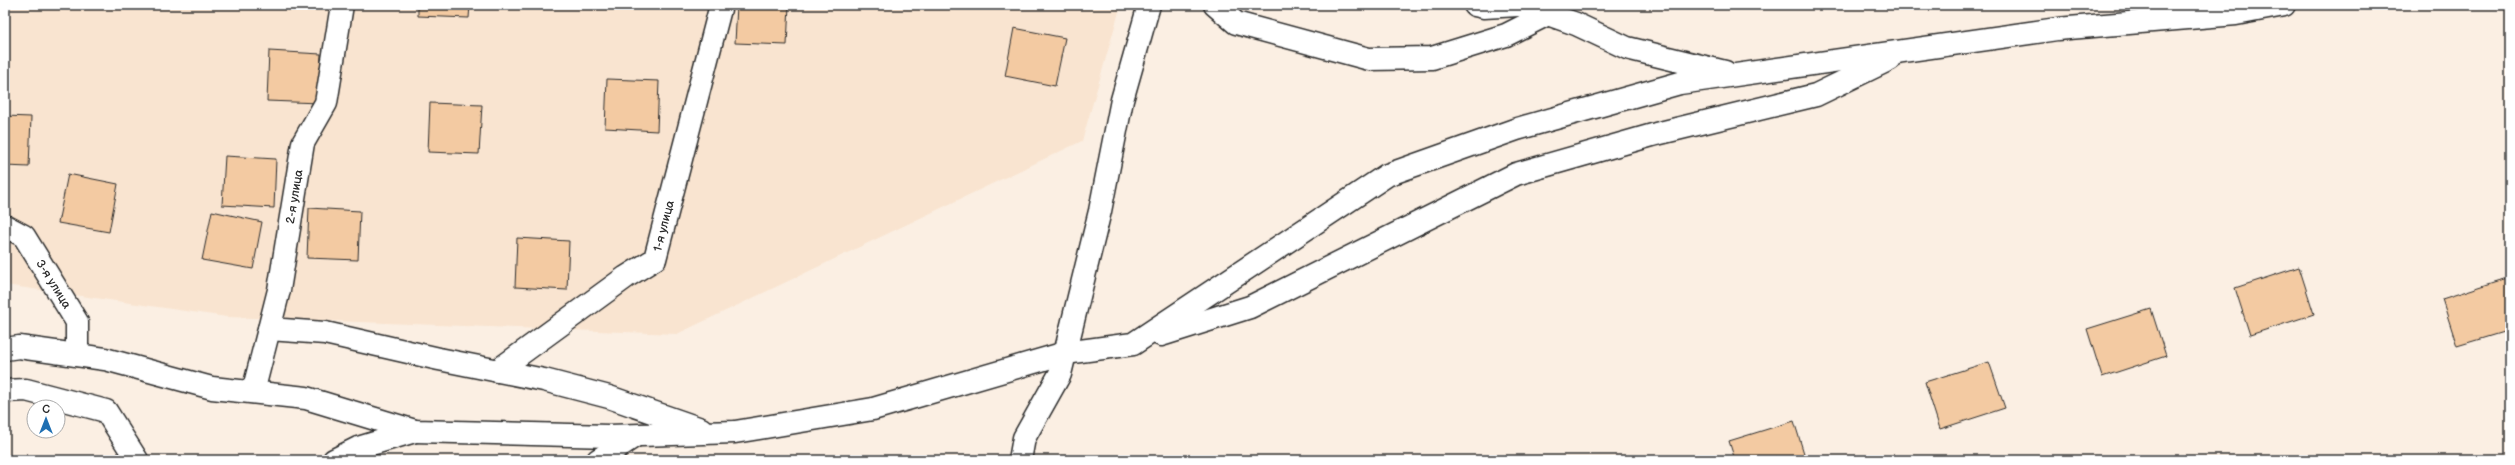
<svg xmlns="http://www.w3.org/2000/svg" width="2515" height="465" font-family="'Balsamiq Sans',sans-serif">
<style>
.built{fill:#f9e4d0}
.building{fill:#f3caa2;stroke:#2b2b2b}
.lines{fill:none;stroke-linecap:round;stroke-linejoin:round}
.street-casing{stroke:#2b2b2b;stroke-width:25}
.street{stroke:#fff;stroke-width:22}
.labels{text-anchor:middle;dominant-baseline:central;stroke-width:3.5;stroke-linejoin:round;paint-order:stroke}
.street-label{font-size:12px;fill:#2b2b2b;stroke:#fff}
</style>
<rect width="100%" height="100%" fill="#fbefe3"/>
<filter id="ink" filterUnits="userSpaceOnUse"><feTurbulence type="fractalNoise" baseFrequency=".025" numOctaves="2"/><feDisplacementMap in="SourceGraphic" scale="8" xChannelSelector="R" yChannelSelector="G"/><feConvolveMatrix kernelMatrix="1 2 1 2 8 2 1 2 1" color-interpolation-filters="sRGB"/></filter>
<g filter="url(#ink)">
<polygon class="built" points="5,5 1121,5 1082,141 677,334 227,317 5,285"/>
<g class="building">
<polygon points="418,5 470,5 469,18 418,16"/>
<polygon points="737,5 789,5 787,45 735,43"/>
<polygon points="1014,28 1065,38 1055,86 1005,76"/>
<polygon points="269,51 321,54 319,103 267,101"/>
<polygon points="607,79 659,81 657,131 605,128"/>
<polygon points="430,103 482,105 479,154 428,152"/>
<polygon points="5,116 31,117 29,167 5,166"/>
<polygon points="225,156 276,159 274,208 222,205"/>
<polygon points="68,174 118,184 109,232 58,223"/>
<polygon points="309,208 360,211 358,260 307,258"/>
<polygon points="212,211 262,222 253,269 202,260"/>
<polygon points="517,238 569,241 567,290 515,287"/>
<polygon points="2299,267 2314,314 2250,335 2235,288"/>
<polygon points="2507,278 2510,288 2510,330 2457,346 2442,299"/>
<polygon points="2151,309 2166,356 2102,377 2087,329"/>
<polygon points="1989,362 2005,408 1940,429 1925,382"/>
<polygon points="1794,421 1806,460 1735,460 1729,441"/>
</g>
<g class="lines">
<g class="street-casing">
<g id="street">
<polyline points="1215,5 1236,23 1369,59 1432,58 1506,35 1548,14"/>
<polyline points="1475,5 1484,7 1518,5"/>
<polyline points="1522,5 1576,24 1627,48 1725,72"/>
<path id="s1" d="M5 226 24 236 77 322V355"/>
<polyline points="269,329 325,333 439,359 544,380 609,397 701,429"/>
<polyline points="1161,335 1250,307 1516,174 1656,134 1816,95 1890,59"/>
<polyline points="5,349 19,347 105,359 212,388 306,398 415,431 609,436 735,432 873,409 1065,353 1133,344 1387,175 1517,129 1680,83 2057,29 2236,14 2284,5"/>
<path id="s2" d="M497 371 626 277 655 259 721 5"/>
<polyline points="5,391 26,390 106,411 137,460"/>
<path id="s3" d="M253 392 279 290 303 143 326 103 342 5"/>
<polyline points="334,460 358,448 415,431"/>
<polyline points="598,460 635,436"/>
<polyline points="1020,460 1024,438 1060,374 1100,211 1122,100 1149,5"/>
</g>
</g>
<use href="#street" class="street"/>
</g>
</g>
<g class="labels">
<g class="street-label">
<text stroke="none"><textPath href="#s3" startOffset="200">2-я улица</textPath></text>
<text stroke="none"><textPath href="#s2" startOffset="228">1-я улица</textPath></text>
<text stroke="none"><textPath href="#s1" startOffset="78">3-я улица</textPath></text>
</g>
</g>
<rect width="2515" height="465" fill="none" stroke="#fff" stroke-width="20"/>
<rect x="10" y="10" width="2495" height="445" fill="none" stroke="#2b2b2b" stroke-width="1.5" filter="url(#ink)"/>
<g transform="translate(46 419)"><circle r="19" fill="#ffffff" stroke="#aaaaaa"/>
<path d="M0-3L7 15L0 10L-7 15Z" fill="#1f6fb2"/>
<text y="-6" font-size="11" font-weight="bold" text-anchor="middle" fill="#2b2b2b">С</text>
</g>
</svg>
